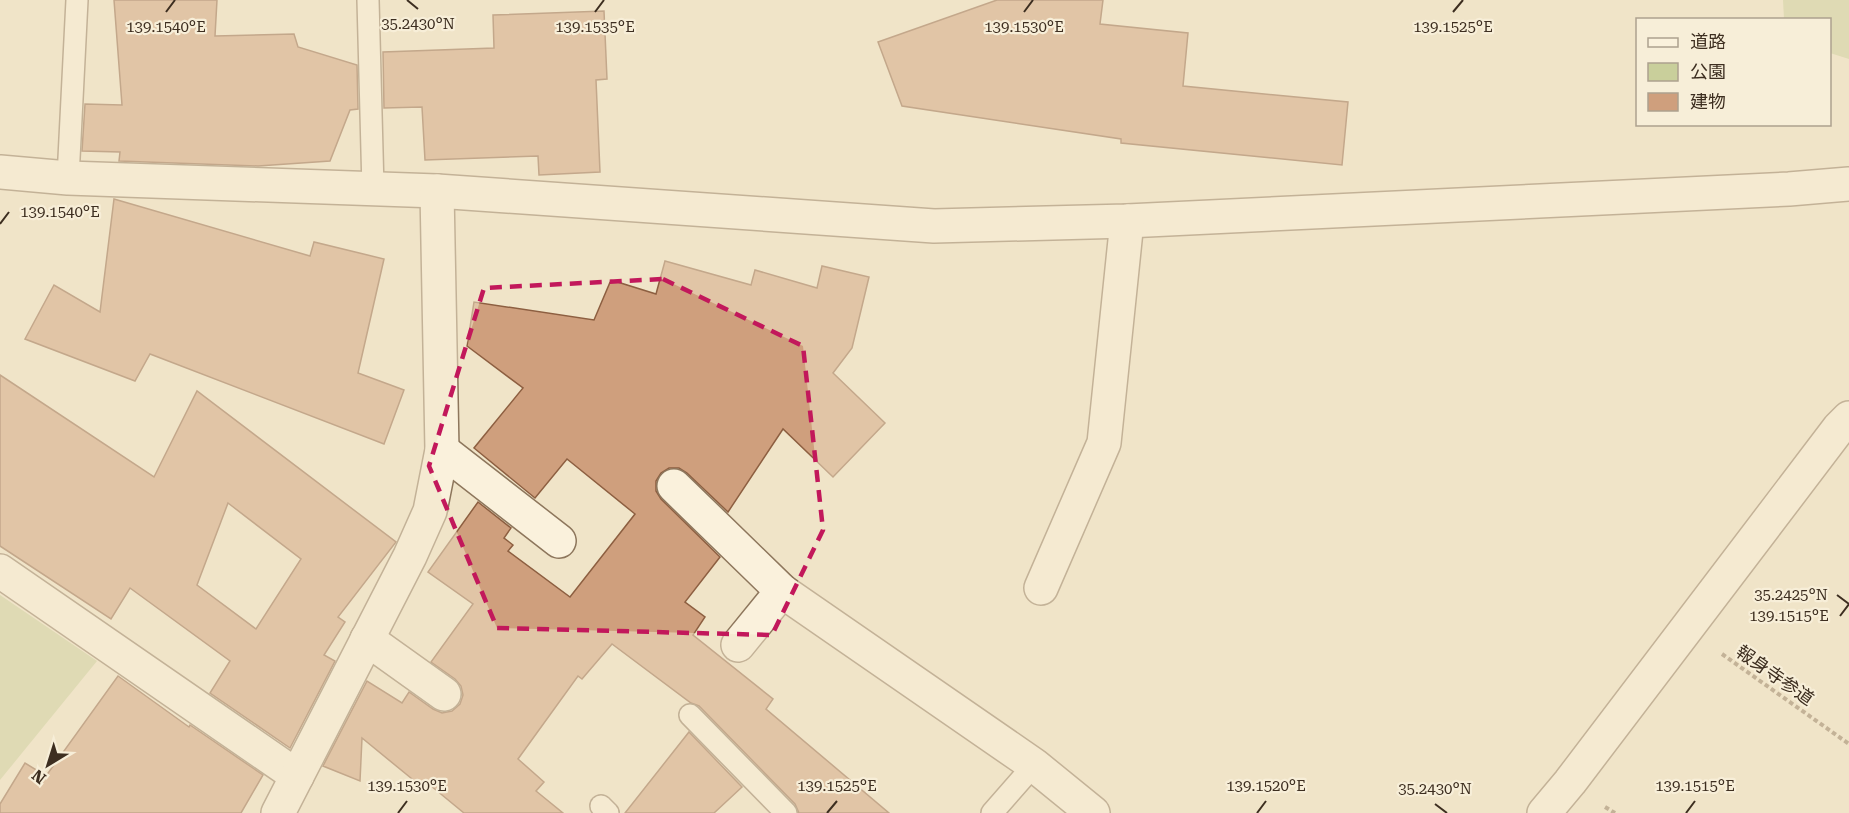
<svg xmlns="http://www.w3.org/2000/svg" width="1849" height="813" font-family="'Roboto Serif','Noto Sans JP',serif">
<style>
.green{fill:#c9cf9b}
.building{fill:#cf9f7d;stroke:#8d5f41;stroke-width:1.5;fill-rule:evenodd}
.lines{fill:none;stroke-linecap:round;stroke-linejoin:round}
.lane-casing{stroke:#8d765c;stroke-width:24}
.street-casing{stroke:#8d765c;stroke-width:36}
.path{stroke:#8d765c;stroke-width:4;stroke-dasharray:4.5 3;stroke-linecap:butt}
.lane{stroke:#faf1dc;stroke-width:21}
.street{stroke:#faf1dc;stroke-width:33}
.marked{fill:none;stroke:#c2185b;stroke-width:4.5;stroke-dasharray:12 8;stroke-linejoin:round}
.ticks{fill:none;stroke:#3d2e20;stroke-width:2}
.labels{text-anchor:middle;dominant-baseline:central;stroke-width:4.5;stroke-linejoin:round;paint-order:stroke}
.street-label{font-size:18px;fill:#3d2e20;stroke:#f7eed8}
.ticks-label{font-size:15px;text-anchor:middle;fill:#3d2e20;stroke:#f7eed8;stroke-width:4.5;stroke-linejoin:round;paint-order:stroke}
</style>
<rect width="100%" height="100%" fill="#f0e4c8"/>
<g class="green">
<polygon points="1783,0 1849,0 1849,59 1830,53 1830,20 1784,19"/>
<polygon points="0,595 97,661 0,780"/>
</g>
<g class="building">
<polygon points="114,0 217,0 215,36 294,34 298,47 357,65 358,109 350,110 330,161 258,166 119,161 120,152 82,151 85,104 122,105"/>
<polygon points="997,0 1103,0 1100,24 1188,33 1183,86 1348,102 1342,165 1121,143 1121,139 902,106 878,42"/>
<polygon points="604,11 607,79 596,80 600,172 539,175 538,156 425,160 422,107 384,108 383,52 494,48 493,15"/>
<polygon points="114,199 310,256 314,242 384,259 358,373 404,390 384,444 150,354 135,381 25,339 54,285 100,312"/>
<polygon points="665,261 751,285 755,270 817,288 822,266 869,277 852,348 833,373 885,423 833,477 783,429 728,512 687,473 679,468 669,468 661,473 656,481 656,491 661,499 720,557 685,602 705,617 693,635 773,699 766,709 889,813 799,813 795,804 699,706 691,703 612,644 582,679 578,676 518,759 544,782 536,791 563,813 464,813 425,781 417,783 362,738 360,781 323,766 367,681 402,703 409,692 433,709 442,713 452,711 460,704 463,695 461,686 455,679 431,662 473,604 428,572 478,502 511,528 504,538 513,545 508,551 570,597 635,514 567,459 535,498 474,448 523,388 467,346 474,302 594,320 611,280 656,294"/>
<path d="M0 375 154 477 197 391 396 542 338 617 345 622 324 655 335 661 290 748 210 693 230 661 130 588 111 619 0 546ZM228 503 301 559 256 629 197 585Z"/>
<polygon points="118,676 189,727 190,725 263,775 241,813 0,813 0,804 25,763 46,776"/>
<polygon points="689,732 742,787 714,813 625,813"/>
</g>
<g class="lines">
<g class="lane-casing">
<g id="lane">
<polyline points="368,0 373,189"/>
<polyline points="68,178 77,0"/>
<polyline points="690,715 786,813"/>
<polyline points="601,806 608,813"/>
<polyline points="992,813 1034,765"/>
</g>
</g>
<g class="street-casing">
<g id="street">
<polyline points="0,172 68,178 437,191 934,226 1127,221 1789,189 1849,184"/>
<polyline points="442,450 559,541"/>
<polyline points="674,486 782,591 1034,765 1093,813"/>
<polyline points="0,571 297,776"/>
<polyline points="1041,588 1104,443 1127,221"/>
<polyline points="367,639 444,694"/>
<polyline points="738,645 782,591"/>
<polyline points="278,813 410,556 430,511 442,450 437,191"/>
<polyline points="1544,813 1570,782 1839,428 1849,418"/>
</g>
</g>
<g class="path">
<polyline points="1722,654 1849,744"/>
<polyline points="1605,807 1615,813"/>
</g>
<use href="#lane" class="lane"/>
<use href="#street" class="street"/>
</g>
<path d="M0 0H1849V813H0ZM663 279 803 346 823 530 772 635 497 628 429 466 484 288Z" fill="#f0e4c8" fill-opacity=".55" fill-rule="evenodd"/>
<path class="marked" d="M663 279 803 346 823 530 772 635 497 628 429 466 484 288Z"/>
<path class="ticks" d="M407 0 418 9M166 12 175 0M595 12 604 0M1024 12 1033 0M1453 12 1463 0M0 224 9 212M1837 595 1849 604M1840 616 1849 604M1435 804 1447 813M398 813 407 801M827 813 837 801M1257 813 1266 801M1686 813 1695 801"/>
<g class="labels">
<g class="street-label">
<text transform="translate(1775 675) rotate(35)">報身寺参道</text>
</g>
</g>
<g class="ticks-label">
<text x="418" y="29">35.2430°N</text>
<text x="166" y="32">139.1540°E</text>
<text x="595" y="32">139.1535°E</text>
<text x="1024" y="32">139.1530°E</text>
<text x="1453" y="32">139.1525°E</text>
<text x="60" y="217">139.1540°E</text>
<text x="1791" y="600">35.2425°N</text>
<text x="1789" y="621">139.1515°E</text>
<text x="407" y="791">139.1530°E</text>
<text x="837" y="791">139.1525°E</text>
<text x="1266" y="791">139.1520°E</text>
<text x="1695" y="791">139.1515°E</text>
<text x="1435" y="794">35.2430°N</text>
</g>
<rect x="1636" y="18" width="195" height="108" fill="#f7eed8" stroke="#ada18e" stroke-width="1.5"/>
<rect x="1648" y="38" width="30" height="9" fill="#faf1dc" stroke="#ada18e" stroke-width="1.5"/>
<text x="1690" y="48" font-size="18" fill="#3d2e20">道路</text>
<rect x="1648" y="63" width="30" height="18" fill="#c9cf9b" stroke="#ada18e" stroke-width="1.5"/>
<text x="1690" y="78" font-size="18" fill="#3d2e20">公園</text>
<rect x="1648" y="93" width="30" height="18" fill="#cf9f7d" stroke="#ada18e" stroke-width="1.5"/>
<text x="1690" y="108" font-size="18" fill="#3d2e20">建物</text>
<g transform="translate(48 765) rotate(218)" stroke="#f7eed8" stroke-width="4.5" paint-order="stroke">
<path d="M0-4.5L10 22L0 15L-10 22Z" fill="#3d2e20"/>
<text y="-9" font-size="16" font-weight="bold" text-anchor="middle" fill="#3d2e20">N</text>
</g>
</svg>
